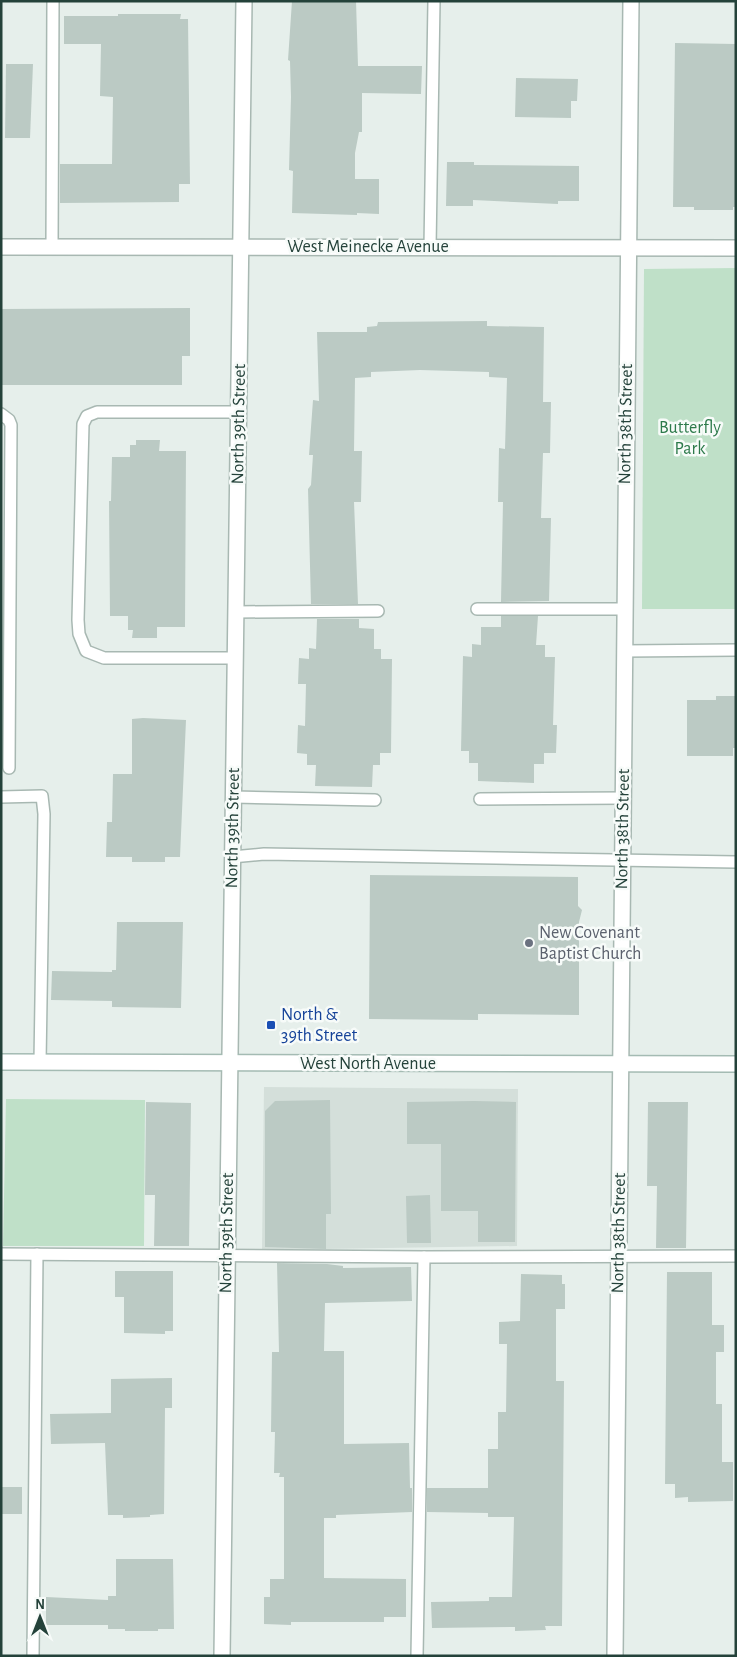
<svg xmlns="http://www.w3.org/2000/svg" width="737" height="1657" font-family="'Alegreya Sans',sans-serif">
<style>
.built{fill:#d4dfda}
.green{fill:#bfe0c8}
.building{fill:#bbcac4}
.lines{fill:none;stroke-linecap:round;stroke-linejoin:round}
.lane-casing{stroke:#a8b8b2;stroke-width:14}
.street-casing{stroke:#a8b8b2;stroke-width:18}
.secondary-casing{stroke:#a4bbb3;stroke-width:18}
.lane{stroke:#fff;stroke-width:11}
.street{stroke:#fff;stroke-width:15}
.secondary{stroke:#fff;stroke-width:15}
.worship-dot{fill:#6b7280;stroke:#f7fbf9;stroke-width:2}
.transit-dot{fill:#1a4fb4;stroke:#f7fbf9;stroke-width:2}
.labels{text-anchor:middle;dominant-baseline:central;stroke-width:5;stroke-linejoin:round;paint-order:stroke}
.street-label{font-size:18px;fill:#24423a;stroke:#f7fbf9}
.park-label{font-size:18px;fill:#2d7a4b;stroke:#f7fbf9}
.worship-label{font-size:18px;fill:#5b616d;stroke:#f7fbf9;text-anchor:start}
.transit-label{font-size:18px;fill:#164399;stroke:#f7fbf9;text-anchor:start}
</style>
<rect width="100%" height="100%" fill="#e6efeb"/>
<polygon class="built" points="264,1087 518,1089 517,1246 262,1250"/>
<g class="green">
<polygon points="736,268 736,609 642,609 644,269"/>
<polygon points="6,1099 145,1100 144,1246 3,1246"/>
</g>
<g class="building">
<polygon points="292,1 356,1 358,66 422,66 421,94 362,93 362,132 359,132 355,153 355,179 379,179 379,214 357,213 357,215 292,213 293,171 289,170 291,97 290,61 288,60"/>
<polygon points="118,14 181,14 180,19 188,19 190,184 179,184 179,202 60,203 60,164 112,164 113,97 100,96 101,44 64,44 64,16 118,16"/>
<polygon points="675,43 736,44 736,207 733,207 733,210 694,210 694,207 673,207"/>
<polygon points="6,64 33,64 30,138 5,138"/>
<polygon points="516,78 578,79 577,101 571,101 571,118 515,117"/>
<polygon points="447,162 474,162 474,165 579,166 579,201 558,201 558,204 473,200 473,206 446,206"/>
<polygon points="190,308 190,356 182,356 182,385 1,385 1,309"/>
<polygon points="487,321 487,326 544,327 543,402 551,402 550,453 543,453 541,518 551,518 549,601 501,602 503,502 498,502 499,448 505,449 507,378 489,377 489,372 420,370 371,372 371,377 355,378 354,451 362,451 361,502 354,502 358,604 311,604 308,489 311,485 313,455 309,455 313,400 319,401 317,332 367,332 367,327 377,326 378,322"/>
<polygon points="136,440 160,440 159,451 186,451 185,627 157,627 157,638 132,638 133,630 128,630 128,616 110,616 109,501 111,501 112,457 130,457 130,445 136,445"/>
<polygon points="501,616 538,616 536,645 545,645 545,657 555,657 553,725 557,725 556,753 544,753 544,764 534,764 534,783 478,781 478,763 469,763 469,751 461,751 463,656 472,657 472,644 481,645 481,627 501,627"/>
<polygon points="317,619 359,619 359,628 374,629 374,649 381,649 381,659 392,659 391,753 380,753 380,765 373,765 372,787 315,786 316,765 307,765 307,754 297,753 298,725 305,726 306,684 298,684 299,658 309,659 309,648 316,649"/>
<polygon points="716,696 736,696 736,748 733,748 733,756 687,756 687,700 716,700"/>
<polygon points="143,718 186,720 180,857 165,857 165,862 132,862 132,857 106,857 107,822 112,822 113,774 132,774 132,719"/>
<polygon points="370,875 578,877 578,906 582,910 579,922 579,1015 478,1014 478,1020 369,1019"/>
<polygon points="117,922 183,922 181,1008 112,1007 112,1001 51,1000 52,971 112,972 112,970 116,970"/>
<polygon points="330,1100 331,1214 326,1214 326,1249 265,1247 265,1111 275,1101"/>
<polygon points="474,1101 516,1102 515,1242 478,1242 478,1211 441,1211 441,1144 407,1144 407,1102"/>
<polygon points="146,1102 191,1103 189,1246 154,1246 155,1195 145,1195"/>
<polygon points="648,1102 688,1102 686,1248 656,1248 657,1186 647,1186"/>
<polygon points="430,1195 431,1243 407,1243 406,1196"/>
<polygon points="277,1263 327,1264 343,1266 343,1268 411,1267 412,1301 325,1303 324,1351 344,1351 344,1444 409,1443 410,1488 412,1488 412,1512 336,1515 336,1518 324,1518 324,1578 406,1579 406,1617 384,1617 384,1622 291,1622 291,1625 264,1624 264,1597 270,1597 270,1579 284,1579 284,1477 279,1477 280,1473 274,1473 275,1432 271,1432 272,1352 279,1352"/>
<polygon points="115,1271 173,1271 173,1331 165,1331 165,1334 124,1333 124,1297 115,1297"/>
<polygon points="667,1272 712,1272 712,1325 724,1325 724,1352 716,1352 716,1404 722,1404 722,1462 733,1462 733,1501 688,1502 688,1497 675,1498 675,1484 665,1484"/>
<polygon points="521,1274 562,1275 562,1284 565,1284 565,1309 556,1309 556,1381 564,1381 562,1626 545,1626 546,1630 515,1631 515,1627 432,1628 431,1602 489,1601 489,1597 512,1597 514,1517 488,1517 488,1513 427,1512 427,1488 488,1488 488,1449 498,1449 498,1412 506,1412 507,1344 499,1344 499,1322 520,1321"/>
<polygon points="172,1378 172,1408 165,1408 164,1514 150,1515 150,1517 123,1518 123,1515 108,1515 105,1443 51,1444 50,1414 111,1413 111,1379"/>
<rect x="1" y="1487" width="21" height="27"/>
<polygon points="116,1559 173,1559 174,1629 158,1629 158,1631 125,1631 125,1629 108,1629 108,1625 46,1625 46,1597 108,1600 108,1596 116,1596"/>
</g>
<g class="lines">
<g class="lane-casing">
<g id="lane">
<polyline points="52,247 53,1"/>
<polyline points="430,247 434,1"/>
<polyline points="1,414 9,420 11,425 9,768"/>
<polyline points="477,609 625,609"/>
<polyline points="237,612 378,611"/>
<polyline points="624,651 736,650"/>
<polyline points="236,658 104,658 86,651 79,634 78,620 83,424 87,416 97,412 239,412"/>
<polyline points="1,797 42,796 44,814 40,1062"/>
<polyline points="234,797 375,800"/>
<polyline points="480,799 624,798"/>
<polyline points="232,857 264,854 736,862"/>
<polyline points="1,1254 424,1257 736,1256"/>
<polyline points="33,1656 37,1254"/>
<polyline points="417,1656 424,1257"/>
</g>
</g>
<g class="street-casing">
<g id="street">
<polyline points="1,247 736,248"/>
<polyline points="222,1656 244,1"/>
<polyline points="615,1656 631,1"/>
</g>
</g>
<g class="secondary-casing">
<polyline id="secondary" points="1,1062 736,1064"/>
</g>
<use href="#lane" class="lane"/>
<use href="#street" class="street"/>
<use href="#secondary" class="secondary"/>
</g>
<circle class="worship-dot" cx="529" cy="943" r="5"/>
<rect class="transit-dot" x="266" y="1020" width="10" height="10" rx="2.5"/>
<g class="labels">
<g class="street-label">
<text x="368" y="247">West Meinecke Avenue</text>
<text transform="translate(239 424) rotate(-89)">North 39th Street</text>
<text transform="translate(626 424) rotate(-89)">North 38th Street</text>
<text transform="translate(233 828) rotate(-89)">North 39th Street</text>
<text transform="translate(623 829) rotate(-89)">North 38th Street</text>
<text x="368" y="1064">West North Avenue</text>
<text transform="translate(227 1233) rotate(-89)">North 39th Street</text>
<text transform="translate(619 1233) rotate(-89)">North 38th Street</text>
</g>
<g class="park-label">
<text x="690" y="428">Butterfly<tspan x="690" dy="21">Park</tspan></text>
</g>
<g class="worship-label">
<text x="539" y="933">New Covenant<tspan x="539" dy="21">Baptist Church</tspan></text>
</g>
<g class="transit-label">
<text x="281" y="1015">North &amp;<tspan x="281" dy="21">39th Street</tspan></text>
</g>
</g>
<rect width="737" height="1657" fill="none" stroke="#24423a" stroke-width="5"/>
<g transform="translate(40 1617)" stroke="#f7fbf9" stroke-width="4" paint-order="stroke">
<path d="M0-4L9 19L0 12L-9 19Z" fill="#24423a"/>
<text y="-8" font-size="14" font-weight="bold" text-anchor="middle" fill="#24423a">N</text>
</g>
</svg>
